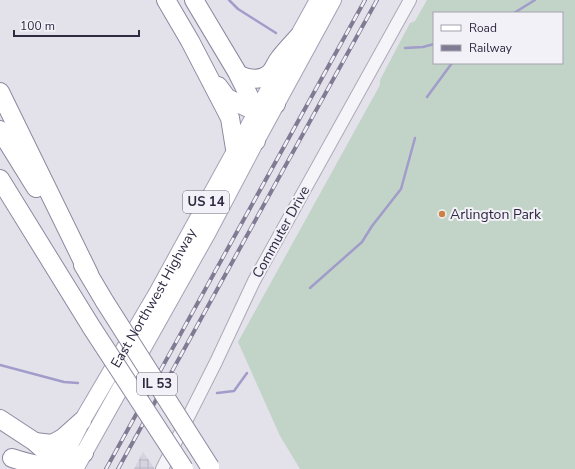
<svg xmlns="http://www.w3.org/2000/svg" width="575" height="469" font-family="'Nunito Sans',sans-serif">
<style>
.industrial{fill:url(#industrial-grid)}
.garden{fill:#c2d4c8;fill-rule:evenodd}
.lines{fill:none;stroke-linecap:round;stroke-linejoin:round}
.stream{stroke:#a19cca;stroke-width:2.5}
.minor-casing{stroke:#adaab7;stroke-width:14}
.major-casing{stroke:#a4a0b5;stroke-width:18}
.highway-casing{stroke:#8d88a0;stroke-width:20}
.minor{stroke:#f5f4f8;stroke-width:12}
.major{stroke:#fff;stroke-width:16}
.highway{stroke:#fff;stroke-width:18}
.rail-casing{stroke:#807a93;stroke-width:4}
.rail{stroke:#f2f1f7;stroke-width:2.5;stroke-dasharray:8;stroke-linecap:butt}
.highway-bridge-casing{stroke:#8d88a0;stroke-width:20;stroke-linecap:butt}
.highway-bridge{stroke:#fff;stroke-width:18}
.poi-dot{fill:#ce8147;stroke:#f2f1f7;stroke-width:1.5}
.labels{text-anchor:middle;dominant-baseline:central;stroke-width:4;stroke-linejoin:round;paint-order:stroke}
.shield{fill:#f2f1f7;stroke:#6a6578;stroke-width:1}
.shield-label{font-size:13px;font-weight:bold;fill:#2f2941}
.poi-label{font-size:14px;fill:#2f2941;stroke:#f2f1f7;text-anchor:start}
.street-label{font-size:14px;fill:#2f2941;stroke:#f2f1f7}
</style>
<defs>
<pattern id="industrial-grid" width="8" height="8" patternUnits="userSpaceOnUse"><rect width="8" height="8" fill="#d5d3df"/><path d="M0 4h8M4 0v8" fill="none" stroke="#b7b5c1"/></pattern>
</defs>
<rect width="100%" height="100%" fill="#e3e1ea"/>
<polygon class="industrial" points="143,452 155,469 134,469"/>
<path class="garden" d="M427 0H575V469H300L280 436 238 342 380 85V80L410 23 415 21ZM434 13H562V63H434Z"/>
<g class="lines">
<g class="stream">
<polyline points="229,0 238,9 276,33"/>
<polyline points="514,13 535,0"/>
<polyline points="405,48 423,47 434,44"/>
<polyline points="427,97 452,63"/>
<polyline points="310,288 362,242 372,226 401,189 415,138"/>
<polyline points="0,365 64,382 78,383"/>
<polyline points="217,393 234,391 247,373"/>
</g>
<g class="minor-casing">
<polyline id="minor" points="162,469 216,362 254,281 410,0"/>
</g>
<g class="major-casing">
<g id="major">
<path id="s1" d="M58 469 82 421 157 293 318 0"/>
<polyline points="75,469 208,232 256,141 333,0"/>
</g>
</g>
<g class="highway-casing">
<g id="highway">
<polyline points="166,0 190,41 230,118 235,149"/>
<polyline points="194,0 237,72 257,112 256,141"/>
<path d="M239 75C249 79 262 82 271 72 274 68 276 63 279 59 285 51 292 44 298 37"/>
<polyline points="218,86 227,98 257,112 265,111 276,104"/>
<polyline points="0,92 89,274"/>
<polyline points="0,130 36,188"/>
<polyline points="0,179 92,328"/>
<polyline points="83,265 105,302"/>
<polyline points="0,419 35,442 65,469"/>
<polyline points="35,442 52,444 63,438 82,421"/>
<path d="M12 458C45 469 53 468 84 453"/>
</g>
</g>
<use href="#minor" class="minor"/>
<use href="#major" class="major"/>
<use href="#highway" class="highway"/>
<g class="rail-casing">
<g id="rail">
<polyline points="106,469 365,0"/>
<polyline points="118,469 377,0"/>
</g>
</g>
<use href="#rail" class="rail"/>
<g class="highway-bridge-casing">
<g id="highway-bridge">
<polyline points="105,302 210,467"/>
<polyline points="92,328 184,469"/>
</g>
</g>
<use href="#highway-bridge" class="highway-bridge"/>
</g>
<circle class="poi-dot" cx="442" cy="214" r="4"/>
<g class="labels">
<g class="shield">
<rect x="183" y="191" width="46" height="22" rx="3"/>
<rect x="137" y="373" width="40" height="22" rx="3"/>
</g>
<g class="shield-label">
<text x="206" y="202">US 14</text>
<text x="157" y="384">IL 53</text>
</g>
<g class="poi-label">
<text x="450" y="214">Arlington Park</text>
</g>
<g class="street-label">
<text transform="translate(281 232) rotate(-61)">Commuter Drive</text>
<text stroke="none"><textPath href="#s1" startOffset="196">East Northwest Highway</textPath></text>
</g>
</g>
<rect x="433" y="12" width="130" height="52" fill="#f2f1f7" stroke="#a4a1ae"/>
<rect x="441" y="25" width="20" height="6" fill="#ffffff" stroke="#a4a1ae"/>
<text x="469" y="32" font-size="12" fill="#2f2941">Road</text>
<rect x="441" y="45" width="20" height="6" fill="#807a93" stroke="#a4a1ae"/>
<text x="469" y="52" font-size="12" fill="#2f2941">Railway</text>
<path d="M14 30v6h125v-6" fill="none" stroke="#2f2941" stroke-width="2"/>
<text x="20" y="30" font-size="12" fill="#2f2941" stroke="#f2f1f7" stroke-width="3" paint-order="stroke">100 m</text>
</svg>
